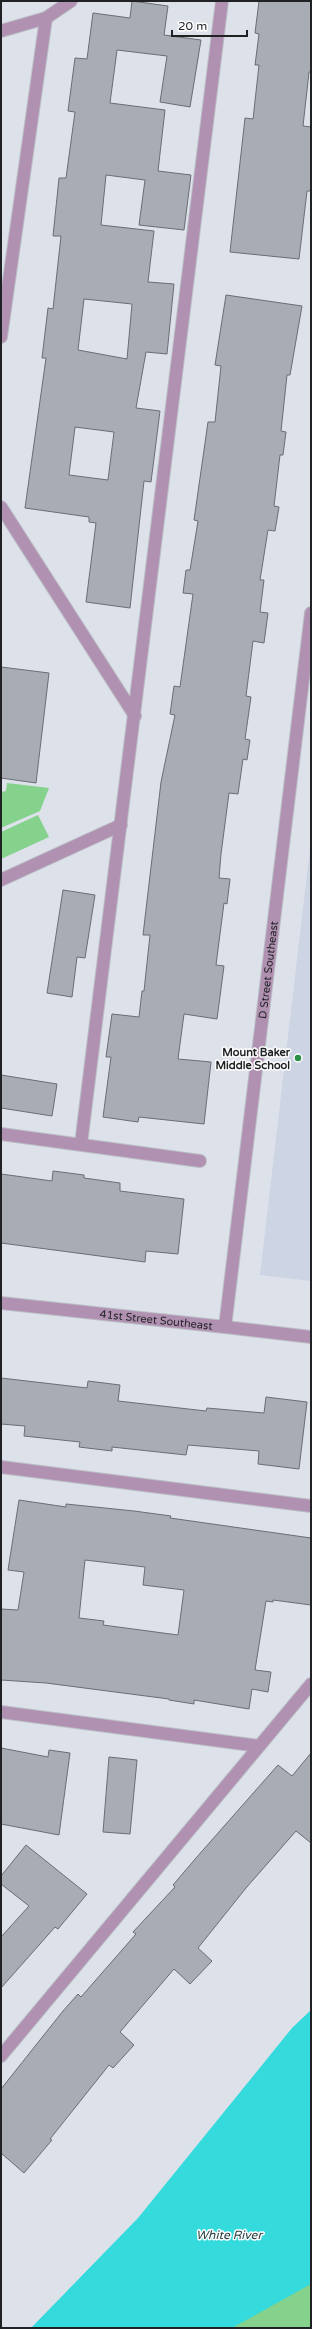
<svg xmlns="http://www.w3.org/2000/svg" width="312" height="2329" font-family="'Varela Round',sans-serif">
	<rect width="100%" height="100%" fill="#dde1ea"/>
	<path fill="#cdd4e4" d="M311,840V1281L260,1275Z"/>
	<g fill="#84d28c">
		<path d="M7,783L49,788L40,811L1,828V792L6,791Z"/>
		<path d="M38,815L49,837L1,859V832Z"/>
		<path d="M311,2265V2328H215Z"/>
	</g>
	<path fill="#34dadc" d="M311,2010V2284L232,2328H31L138,2218L292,2028Z"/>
	<g fill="#a8acb4" stroke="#6a6d75" fill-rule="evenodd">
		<path d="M132,1L168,6L164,35L201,40L190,107L160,102L167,56L117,50L110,103L165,110L158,171L191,175L184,230L139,225L145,180L106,175L101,225L154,231L148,282L174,284L167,354L146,352L136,408L160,411L151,482L144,481L130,608L86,602L96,523L89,522V517L25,508L46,358H42L48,308L53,309L61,236H53L59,178H66L75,112L68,111L75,58L87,59L93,13L130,18ZM84,299L132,304L127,359L78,350ZM75,427L114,432L108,480L69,475Z"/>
		<path d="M259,1H311V72H309L303,126L311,127V191H307L299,259L230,252L245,118L253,119L259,65H255L259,34L255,33Z"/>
		<path d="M226,295L302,306L290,375H287L281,431L286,432L283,455H280L274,506L279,507L275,531L268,530L260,580H264L260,612L268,613L264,643L253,641L246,696L251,697L245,739L250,740L247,760L243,759L238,794L229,793L221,854L219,878L230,879L227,904L224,903L216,965L224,966L217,1019L184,1014L178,1059L211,1062L204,1124L139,1117L138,1122L103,1117L111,1057H106L112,1014L139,1017L142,991H144L150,935H143L161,782L175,715L170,714L174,686L180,687L193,594L183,593L186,570H190L198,521L194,520L208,422H215L221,366L215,365Z"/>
		<path d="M1,667L49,673L36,783L1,778Z"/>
		<path d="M63,890L95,895L85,958L77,957L72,997L47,993Z"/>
		<path d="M1,1075L57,1084L52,1116L1,1108Z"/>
		<path d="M53,1171L84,1175V1178L120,1183V1191L184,1199L178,1254L146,1251L145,1262L1,1243V1174L52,1181Z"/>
		<path d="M1,1378L87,1388L88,1381L120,1385L118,1401L206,1411L207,1408L264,1413L266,1397L307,1402L299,1469L258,1464L259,1451L188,1445L186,1455L112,1447V1451L79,1447L80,1442L24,1436L25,1426L1,1424Z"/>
		<path d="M19,1500L66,1507V1504L134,1511L171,1516L170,1518L311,1538V1605L273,1600V1602L266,1601L255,1670L271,1672L268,1692L252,1689L249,1709L194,1700V1704L169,1700V1699L46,1683L1,1680V1609L18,1610L24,1572L8,1570ZM85,1560L145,1567L143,1585L184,1590L178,1635L103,1625L104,1621L79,1618Z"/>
		<path d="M1,1748L48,1757L49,1750L70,1753L59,1835L1,1824Z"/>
		<path d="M311,1753V1843L296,1831L246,1888L198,1948L212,1961L190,1984L174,1969L120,2032L134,2045L113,2068L109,2065L50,2139L52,2140L24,2173L1,2153V2089L63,2011L78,1994L81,1997L136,1934L133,1932L175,1887L173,1885L196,1858L278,1765L292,1776Z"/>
		<path d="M109,1757L137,1760L130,1834L103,1832Z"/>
		<path d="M26,1845L87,1894L58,1929L55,1927L1,1988V1937L29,1906L1,1884V1876Z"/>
	</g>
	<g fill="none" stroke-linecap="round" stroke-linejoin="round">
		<defs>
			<g id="lane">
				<path d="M225,1327L311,1337"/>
				<path d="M1,1467L311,1506"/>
				<path d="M1,1712L259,1746"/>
				<path d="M1,2056L311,1684"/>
			</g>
			<g id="street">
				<path d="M1,31L46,18L71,1"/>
				<path d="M1,337L46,18"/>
				<path d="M1,507L135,716"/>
				<path d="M1,880L121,825"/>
				<path d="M1,1134L200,1161"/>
				<path d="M81,1144L222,1"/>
				<path id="s1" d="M1,1303L225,1327L311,613"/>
			</g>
		</defs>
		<use href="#lane" stroke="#bbbec6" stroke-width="14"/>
		<use href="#street" stroke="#bbbec6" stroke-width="14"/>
		<use href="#lane" stroke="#b191b1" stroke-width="12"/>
		<use href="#street" stroke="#b191b1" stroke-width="12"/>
	</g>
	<circle fill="#2a8f44" stroke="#fff" stroke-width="1.5" cx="298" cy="1058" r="4"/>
	<g text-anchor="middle" stroke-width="3" stroke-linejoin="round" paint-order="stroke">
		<g font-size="11" fill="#1f2124" stroke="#fff">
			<text dy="4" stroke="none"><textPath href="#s1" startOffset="585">D Street Southeast</textPath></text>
			<text dy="4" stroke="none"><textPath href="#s1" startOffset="156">41st Street Southeast</textPath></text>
		</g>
		<g font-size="11" font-weight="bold" fill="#1f2124" stroke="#fff" text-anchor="end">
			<text x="290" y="1056">Mount Baker<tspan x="290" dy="13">Middle School</tspan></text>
		</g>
		<g font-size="12" font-style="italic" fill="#243d3e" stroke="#fff">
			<text x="229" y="2239">White River</text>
		</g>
	</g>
	<rect width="312" height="2329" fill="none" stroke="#1f2124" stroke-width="4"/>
	<path d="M172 30v6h75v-6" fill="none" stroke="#1f2124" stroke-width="2"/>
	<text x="178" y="30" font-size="12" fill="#1f2124" stroke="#ffffff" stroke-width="3" paint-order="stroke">20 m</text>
</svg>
